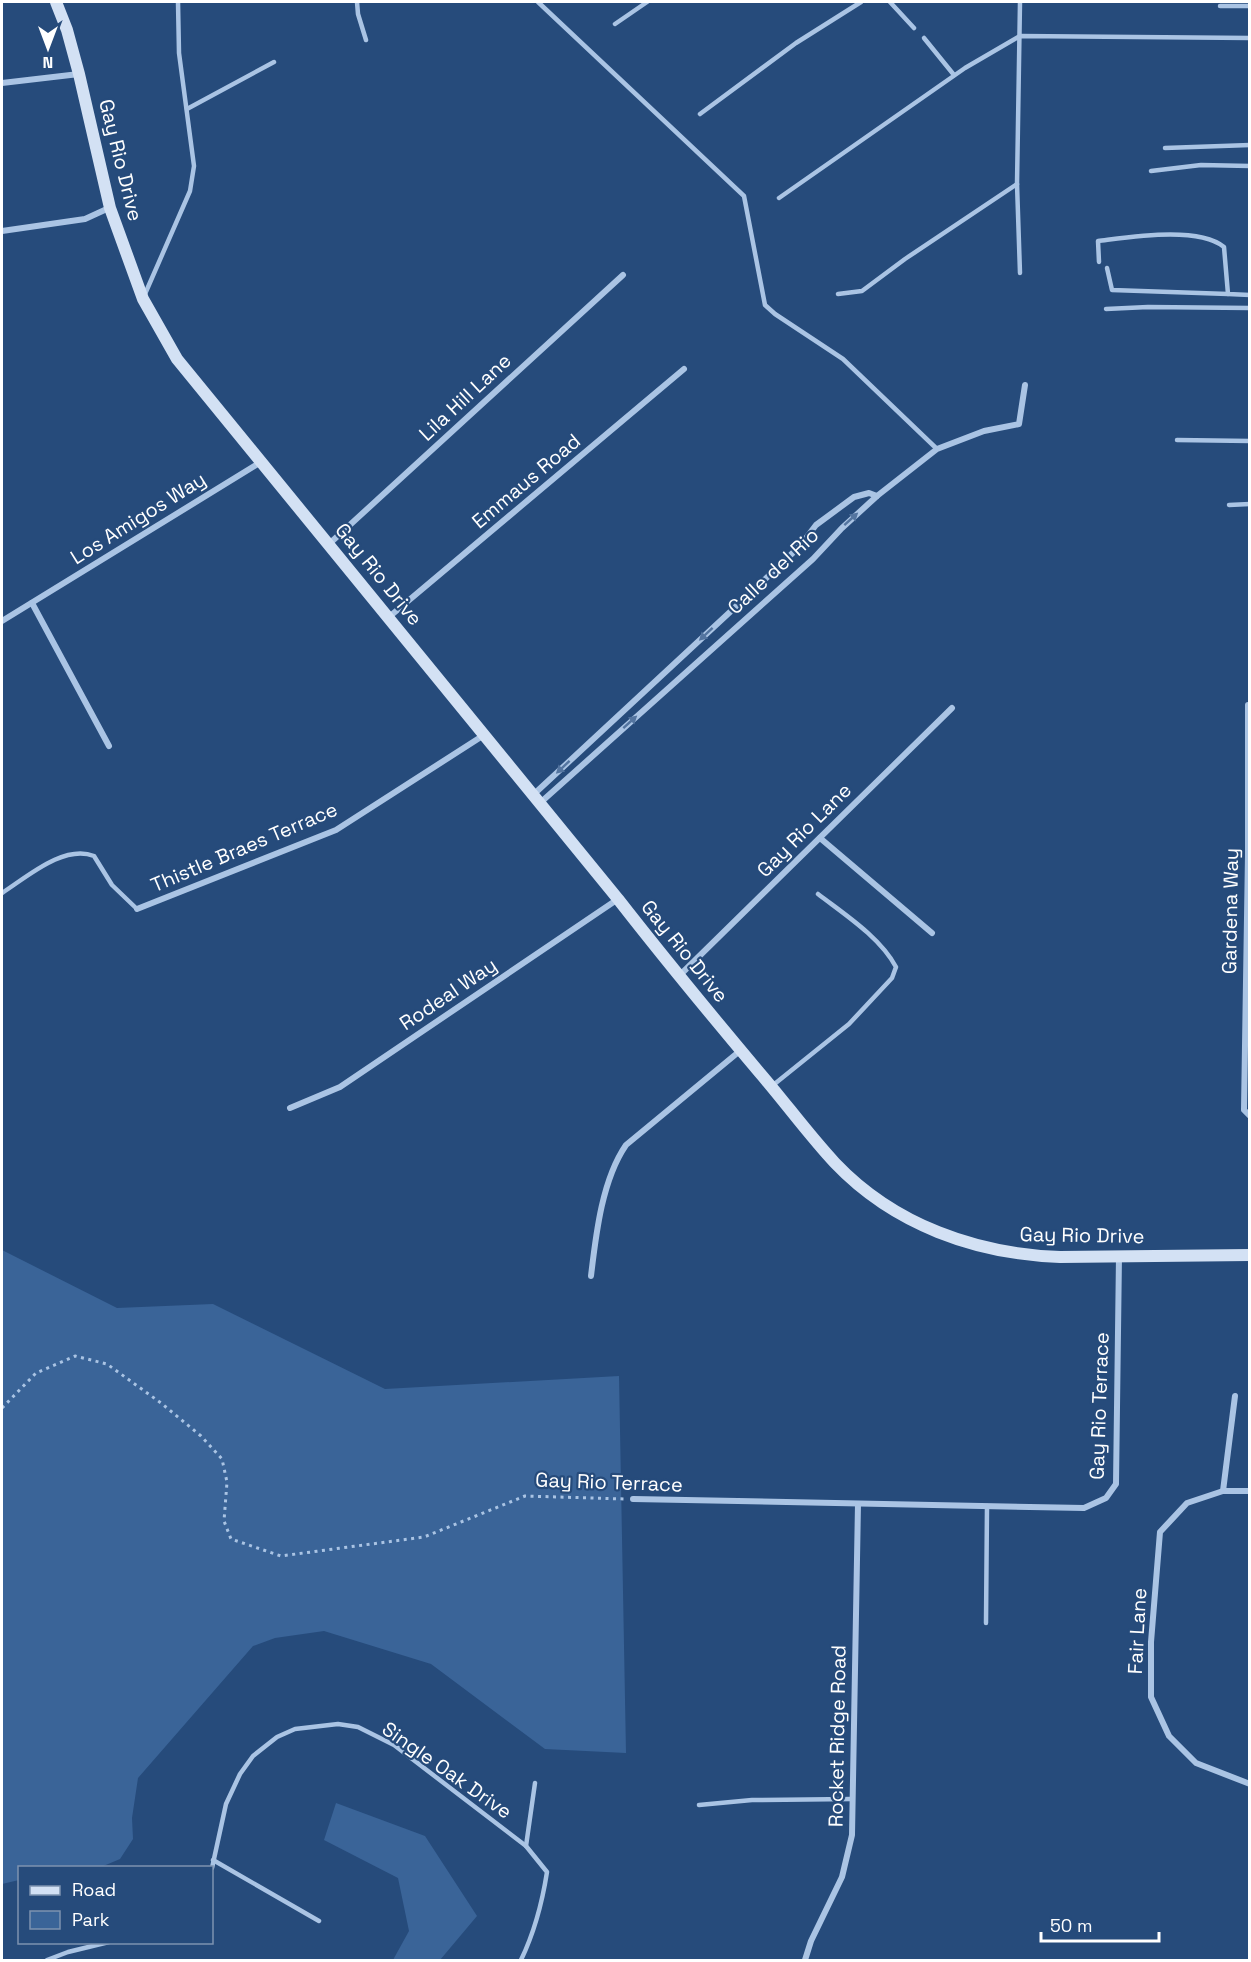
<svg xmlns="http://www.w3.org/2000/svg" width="1251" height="1962" font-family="'Space Grotesk',sans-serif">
	<rect width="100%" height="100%" fill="#264b7b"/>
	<g fill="#3a6498">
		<path d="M2,1250L117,1308L213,1304L385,1389L619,1376L626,1753L545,1749L431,1664L324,1631L275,1638L253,1646L138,1778L132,1818L133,1839L120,1859L101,1867L20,1868L19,1880L2,1884Z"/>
		<path d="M336,1803L425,1836L477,1916L440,1960H393L409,1931L398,1878L324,1840Z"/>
	</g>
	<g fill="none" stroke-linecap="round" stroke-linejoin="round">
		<path stroke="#aac4e4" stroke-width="3" stroke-dasharray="3 4.5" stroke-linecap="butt" d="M2,1408L36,1373L75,1356L107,1364L161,1403L201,1436L222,1459L227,1482L224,1521L231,1539L281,1556L424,1537L525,1496L625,1499"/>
		<g stroke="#aac4e4" stroke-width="4.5">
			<path d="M357,2L358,14L366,40"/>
			<path d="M538,2L744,196L765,305L775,314L843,359L937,449"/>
			<path d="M890,2L914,28"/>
			<path d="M1020,2L1017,184L1020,273"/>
			<path d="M1220,6H1250"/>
			<path d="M615,24L647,2"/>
			<path d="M924,38L954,75"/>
			<path d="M187,109L274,62"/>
			<path d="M700,114L796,43L861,2"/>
			<path d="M1165,148L1250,145"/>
			<path d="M1151,171L1201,165L1250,166"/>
			<path d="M779,198L965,68L1020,36L1250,38"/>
			<path d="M1099,262L1098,241C1131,237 1198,226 1224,247L1228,294L1250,295"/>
			<path d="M1107,268L1112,290L1228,294"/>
			<path d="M145,294L190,191L194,166L179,53L178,2"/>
			<path d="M838,294L862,291L905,259L1017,184"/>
			<path d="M1106,309L1148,307L1250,308"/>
			<path d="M1177,440L1250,441"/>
			<path d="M1229,505L1250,504"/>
			<path d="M2,893C27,877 64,844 94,856L112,885L137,909"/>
			<path d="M772,1086L849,1024L892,978L896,967C880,937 844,914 818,894"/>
			<path d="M986,1623L987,1506"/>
			<path d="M699,1805L752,1800L852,1799"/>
			<path d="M213,1860L319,1921"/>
			<path d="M212,1868L226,1804L240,1774L253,1756L277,1737L295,1729L338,1724L358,1727L394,1745L526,1846"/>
			<path d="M47,1960L68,1952L109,1942"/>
			<path d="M521,1960C535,1931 542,1904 547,1872L526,1846L535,1783"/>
		</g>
		<g stroke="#aac4e4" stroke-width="6">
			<path d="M2,83L79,74"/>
			<path d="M2,231L85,219L109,208"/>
			<path d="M329,544L623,275"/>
			<path d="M32,603L109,746"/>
			<path d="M389,617L684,369"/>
			<path d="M2,621L261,462"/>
			<path d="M1248,705V854L1244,1110L1250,1116"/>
			<path d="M533,795L758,586L800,546L816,525L854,497L869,493L877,496"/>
			<path d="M540,803L813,559L842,528L877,496L937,449L984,431L1019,424L1025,385"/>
			<path d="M820,838L932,933"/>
			<path d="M137,909L336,830L484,735"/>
			<path d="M679,976L952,708"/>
			<path d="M290,1108L340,1087L618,899"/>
			<path d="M591,1276C596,1234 602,1180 626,1145L741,1050"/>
			<path d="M1223,1491L1235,1396"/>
			<path d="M1250,1491H1223L1187,1503L1160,1532L1151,1642V1697L1169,1736L1196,1763L1250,1784"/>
			<path d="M633,1499L1084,1508L1106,1498L1116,1484L1119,1256"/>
			<path d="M805,1960L811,1941L842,1877L852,1835L858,1504"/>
		</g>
		<path stroke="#d3e1f4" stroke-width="12" d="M56,2L67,30L79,74L110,208L143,299L177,359L618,899C664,958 711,1015 759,1072C785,1102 808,1134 835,1163C894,1225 976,1254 1060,1257L1250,1255"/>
	</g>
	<defs><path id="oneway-solid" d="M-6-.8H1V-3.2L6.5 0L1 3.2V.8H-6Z" transform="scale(1.5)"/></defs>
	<g fill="#5475a0">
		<use href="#oneway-solid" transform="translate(851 519) rotate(-42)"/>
		<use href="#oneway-solid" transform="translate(706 634) rotate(137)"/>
		<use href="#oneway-solid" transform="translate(630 722) rotate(-42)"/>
		<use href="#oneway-solid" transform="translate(563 767) rotate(137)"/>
	</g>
	<g text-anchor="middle" stroke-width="4.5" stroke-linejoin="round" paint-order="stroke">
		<g font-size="20" fill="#fff" stroke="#264b7b">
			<text transform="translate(121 160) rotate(76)" y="7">Gay Rio Drive</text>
			<text transform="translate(465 397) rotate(-43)" y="7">Lila Hill Lane</text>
			<text transform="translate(526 481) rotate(-40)" y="7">Emmaus Road</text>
			<text transform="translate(138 518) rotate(-32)" y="7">Los Amigos Way</text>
			<text transform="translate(773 571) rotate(-43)" y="7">Calle del Rio</text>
			<text transform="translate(379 574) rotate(51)" y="7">Gay Rio Drive</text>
			<text transform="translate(804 830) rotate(-45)" y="7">Gay Rio Lane</text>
			<text transform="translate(244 847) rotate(-23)" y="7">Thistle Braes Terrace</text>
			<text transform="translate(1230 911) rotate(-89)" y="7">Gardena Way</text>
			<text transform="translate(685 951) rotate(51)" y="7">Gay Rio Drive</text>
			<text transform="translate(448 994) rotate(-34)" y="7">Rodeal Way</text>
			<text transform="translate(1082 1235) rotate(1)" y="7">Gay Rio Drive</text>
			<text transform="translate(1099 1406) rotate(-88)" y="7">Gay Rio Terrace</text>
			<text transform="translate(609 1482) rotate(2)" y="7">Gay Rio Terrace</text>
			<text transform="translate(1137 1631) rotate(-87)" y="7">Fair Lane</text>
			<text transform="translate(837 1736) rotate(-89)" y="7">Rocket Ridge Road</text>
			<text transform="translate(447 1770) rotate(35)" y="7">Single Oak Drive</text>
		</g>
	</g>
	<rect width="1251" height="1962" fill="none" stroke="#ffffff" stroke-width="6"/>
	<rect x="18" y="1866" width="195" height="78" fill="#264b7b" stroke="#7d93b0" stroke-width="1.5"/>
	<rect x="30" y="1886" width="30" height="9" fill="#d3e1f4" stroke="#7d93b0" stroke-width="1.5"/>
	<text x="72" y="1896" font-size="18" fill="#ffffff">Road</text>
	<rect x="30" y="1911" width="30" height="18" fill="#3a6498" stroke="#7d93b0" stroke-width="1.5"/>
	<text x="72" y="1926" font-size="18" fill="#ffffff">Park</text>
	<g transform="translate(48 48) rotate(180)" stroke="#264b7b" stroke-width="4.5" paint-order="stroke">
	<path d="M0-4.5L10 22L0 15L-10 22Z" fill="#ffffff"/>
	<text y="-9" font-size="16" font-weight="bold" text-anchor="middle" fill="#ffffff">N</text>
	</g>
	<path d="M1041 1932v9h118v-9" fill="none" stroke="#ffffff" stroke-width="3"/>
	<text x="1050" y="1932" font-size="18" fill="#ffffff" stroke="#264b7b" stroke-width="4.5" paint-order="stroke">50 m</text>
</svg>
